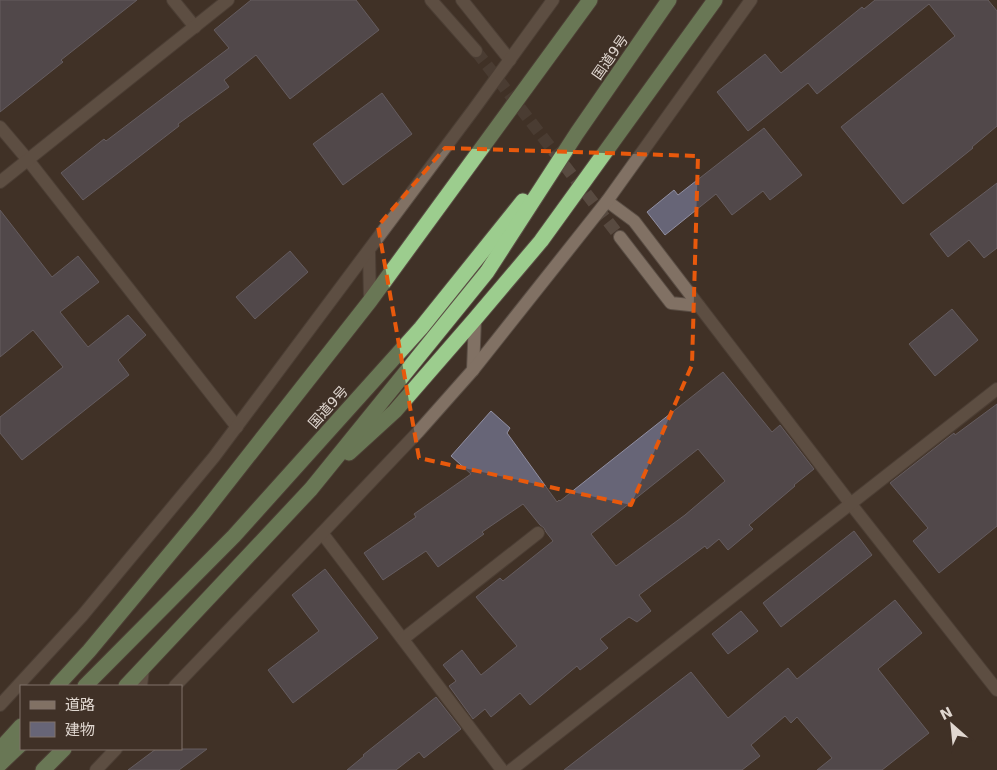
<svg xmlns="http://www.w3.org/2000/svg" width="997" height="770" font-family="'DejaVu Sans','Noto Sans JP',sans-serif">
	<rect width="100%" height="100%" fill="#403127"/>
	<g fill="#676577" stroke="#9290a3" fill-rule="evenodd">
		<path d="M0,0H137L61,60L63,62L0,112Z"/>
		<path d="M251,0H356L379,30L290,99L256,55L224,80L229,87L178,124L179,126L83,200L61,173L104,139L106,141L229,48L214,30Z"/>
		<path d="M875,0H988L997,11V126L972,147L973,148L903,204L841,127L955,36L929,4L817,94L808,83L748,131L717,92L765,54L781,73L862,7L864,9Z"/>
		<path d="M382,93L412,134L343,185L313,144Z"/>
		<path d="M764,128L802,175L770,200L763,191L732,215L716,194L665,235L647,212L674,190L678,195Z"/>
		<path d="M997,183V248L984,258L969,240L948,257L930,234Z"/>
		<path d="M0,210L52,277L78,256L99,282L60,312L88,347L128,315L146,335L118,360L129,375L22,460L0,433V417L63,367L33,330L0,357Z"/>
		<path d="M290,251L308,272L255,319L236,297Z"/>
		<path d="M952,309L978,340L935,376L909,344Z"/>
		<path d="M723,372L772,432L780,425L814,469L794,485L795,486L749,525L753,529L728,550L719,539L707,549L705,546L639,595L651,611L637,622L629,617L600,639L608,648L580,670L577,666L530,705L520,693L491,717L485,709L473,719L449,686L456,681L443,665L462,650L481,675L517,646L476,597L500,578L503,581L553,541L546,532L544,528L540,525L523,504L482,532L484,534L438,567L426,551L383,580L364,553L416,517L414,514L471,474L451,456L491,411L510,428L507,433L557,502L559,500L560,501ZM698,449L725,481L685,515L616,566L591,534Z"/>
		<path d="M997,404V526L939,573L913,541L928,528L890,483L954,433L955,435Z"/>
		<path d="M854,531L872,555L781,627L763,603Z"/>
		<path d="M325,569L378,638L293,703L268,670L319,631L292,595Z"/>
		<path d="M895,600L922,633L878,669L929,733L882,770H817L832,758L797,717L791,723L785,716L751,745L760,756L742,770H564L691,672L728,718L788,668L797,679Z"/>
		<path d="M741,611L758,631L728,654L712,634Z"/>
		<path d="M436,697L461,729L424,758L419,752L396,770H347L364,756L363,755Z"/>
		<path d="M156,749H207L179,770H128Z"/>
	</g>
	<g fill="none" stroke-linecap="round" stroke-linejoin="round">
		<path stroke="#584a40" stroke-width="12" stroke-dasharray="12 6" stroke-linecap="butt" d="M476,51L620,237"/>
		<defs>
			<g id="street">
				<path d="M173,0L195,27"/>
				<path d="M431,0L476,51"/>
				<path d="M462,0L510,60"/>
				<path d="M0,127L28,160L237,427"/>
				<path d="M0,182L228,0"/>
				<path d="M607,201L634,221L850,503L997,690"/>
				<path d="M620,237L671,303L699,306"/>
				<path d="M369,251L370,301"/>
				<path d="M473,370L475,319"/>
				<path d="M322,533L502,770"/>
				<path d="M403,639L538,533"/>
				<path d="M141,686L143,669"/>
				<path d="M175,686L322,533L418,432L473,370L607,201L751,0"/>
				<path d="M0,705L82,616L214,457L474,109L553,0"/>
				<path d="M96,770L116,749"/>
				<path d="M511,770L997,389"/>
			</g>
			<g id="highway">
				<path d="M349,453L395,411L475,319L541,241L715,0"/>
				<path d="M57,686L89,651L202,515L370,301L590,0"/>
				<path d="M85,686L234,536L421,328L523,201"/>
				<path d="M126,686L311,489L487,272L577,133L669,0"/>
				<path d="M0,749L21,726"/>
				<path d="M0,764L21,744"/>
				<path d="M43,770L64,749"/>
			</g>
		</defs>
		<use href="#street" stroke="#5a4e45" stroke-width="14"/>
		<use href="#highway" stroke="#5a4e45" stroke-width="17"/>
		<use href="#street" stroke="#817164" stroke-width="12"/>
		<use href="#highway" stroke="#9ccd8e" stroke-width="15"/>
	</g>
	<path d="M0 0H997V770H0ZM445,148L698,156L692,365L631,505L419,458L378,226Z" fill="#403127" fill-opacity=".55" fill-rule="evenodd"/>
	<path fill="none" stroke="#e8590c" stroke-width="4" stroke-dasharray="10 6" stroke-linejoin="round" d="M445,148L698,156L692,365L631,505L419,458L378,226Z"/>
	<g text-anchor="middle" stroke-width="4" stroke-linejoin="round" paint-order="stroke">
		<g font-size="14" fill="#e0d7d0" stroke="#403127">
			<text transform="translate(610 57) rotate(-55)" y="5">国道9号</text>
			<text transform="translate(328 407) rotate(-48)" y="5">国道9号</text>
		</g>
	</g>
	<rect x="20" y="685" width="162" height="65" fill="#403127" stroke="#80736b"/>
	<rect x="30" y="701" width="25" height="8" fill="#817164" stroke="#80736b"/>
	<text x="65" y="710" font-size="15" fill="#e0d7d0">道路</text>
	<rect x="30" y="722" width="25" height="15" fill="#676577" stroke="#80736b"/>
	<text x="65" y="735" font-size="15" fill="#e0d7d0">建物</text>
	<g transform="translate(952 725) rotate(333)" stroke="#403127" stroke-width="4" paint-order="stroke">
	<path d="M0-4L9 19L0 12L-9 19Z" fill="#e0d7d0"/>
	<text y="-8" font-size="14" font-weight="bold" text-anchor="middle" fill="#e0d7d0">N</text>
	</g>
</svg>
